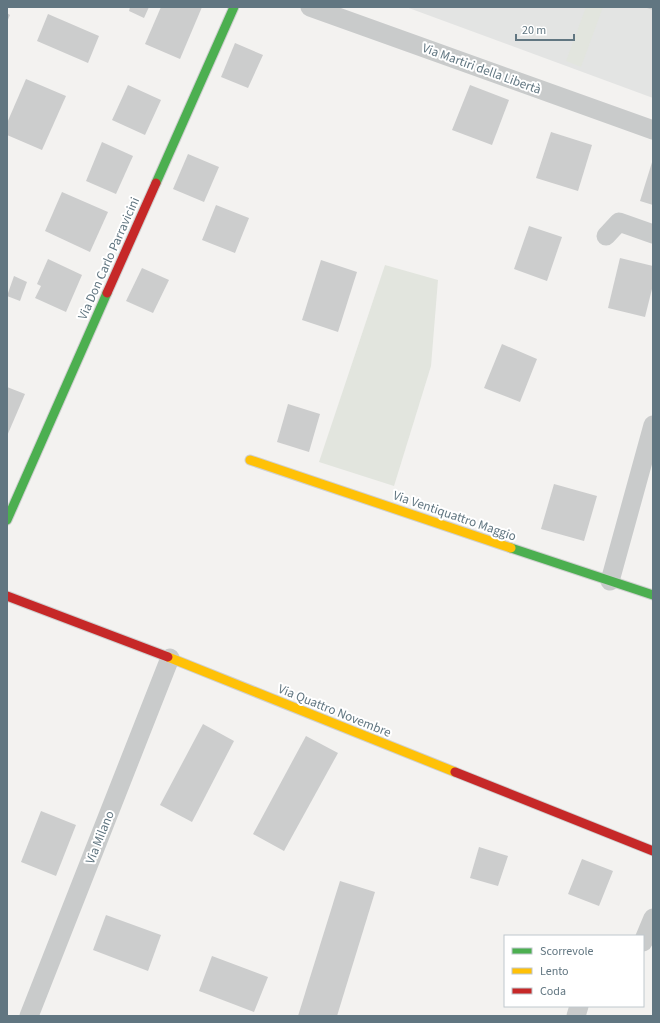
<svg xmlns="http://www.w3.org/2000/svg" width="660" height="1023" font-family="'Source Sans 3',sans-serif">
	<rect width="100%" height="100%" fill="#f3f2f0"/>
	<path fill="#e3e4e3" d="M406,7H653V98Z"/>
	<g fill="#e2e5de">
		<path d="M586,7H603L581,67L566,61Z"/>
		<path d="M385,265L438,280L431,366L394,486L319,462Z"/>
	</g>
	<g fill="#cccdcd">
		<path d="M130,7H149L144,18L129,11Z"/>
		<path d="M161,7H202L180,59L145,44Z"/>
		<path d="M644,7H653V10Z"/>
		<path d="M7,13L10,15L7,22Z"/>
		<path d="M48,14L99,36L88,63L37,41Z"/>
		<path d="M235,43L263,55L248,88L221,77Z"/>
		<path d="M26,79L66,96L42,150L7,135V123Z"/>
		<path d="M128,85L161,100L145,135L112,120Z"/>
		<path d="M470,85L509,100L492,145L452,130Z"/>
		<path d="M551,132L592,145L578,191L536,178Z"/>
		<path d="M102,142L133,156L116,194L86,181Z"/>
		<path d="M188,154L219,167L204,202L173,189Z"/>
		<path d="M653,159V205L640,201Z"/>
		<path d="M62,192L108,212L90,252L45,231Z"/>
		<path d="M216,205L249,218L235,253L202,240Z"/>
		<path d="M529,226L562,237L547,281L514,269Z"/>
		<path d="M620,258L653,266V285L645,317L608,308Z"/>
		<path d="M48,259L82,275L66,312L35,298L41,286L37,284Z"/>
		<path d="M321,260L357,272L338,332L302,320Z"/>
		<path d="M142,268L169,280L153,313L126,301Z"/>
		<path d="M14,276L27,282L20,301L7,296Z"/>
		<path d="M502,344L537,359L520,402L484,388Z"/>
		<path d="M7,387L25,394L7,436Z"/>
		<path d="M288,404L320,414L309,452L277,442Z"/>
		<path d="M554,484L597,496L584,541L541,529Z"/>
		<path d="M203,724L234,741L192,822L160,805Z"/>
		<path d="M306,736L338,753L284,851L253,834Z"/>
		<path d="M41,811L76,825L56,876L21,862Z"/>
		<path d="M479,847L508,856L498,886L470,878Z"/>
		<path d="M582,859L613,871L599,906L568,894Z"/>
		<path d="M340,881L375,892L337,1016H298Z"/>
		<path d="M106,915L161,935L148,971L93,950Z"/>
		<path d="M212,956L268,977L254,1012L199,991Z"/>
	</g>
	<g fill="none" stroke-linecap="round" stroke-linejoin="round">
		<defs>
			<g id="fast">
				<path d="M156,183L234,7"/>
				<path d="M7,520L107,293"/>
				<path d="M511,548L653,595"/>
			</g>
			<g id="slow">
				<path d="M250,460L511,548"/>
				<path d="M168,657L455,772"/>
			</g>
			<g id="jam">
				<path d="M107,293L156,183"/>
				<path d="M7,596L168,657"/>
				<path d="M455,772L653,851"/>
			</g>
		</defs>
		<use href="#fast" stroke="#cfd0d0" stroke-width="11"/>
		<use href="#slow" stroke="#cfd0d0" stroke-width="11"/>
		<use href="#jam" stroke="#cfd0d0" stroke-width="11"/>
		<g stroke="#c9cbcb" stroke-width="19">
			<path d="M310,7L653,130"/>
			<path d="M606,236L619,222L653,234"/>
			<path d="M610,581L653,425"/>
			<path d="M643,942L653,918"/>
			<path d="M29,1016L170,658"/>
			<path d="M576,1016L579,1006"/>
		</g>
		<use href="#fast" stroke="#4caf50" stroke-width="9"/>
		<use href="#slow" stroke="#ffc107" stroke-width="9"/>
		<use href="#jam" stroke="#c62828" stroke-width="9"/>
	</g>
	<g text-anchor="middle" stroke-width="4" stroke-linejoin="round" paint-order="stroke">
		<g font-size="13" fill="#617681" stroke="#fff">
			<text transform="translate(482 68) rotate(20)" y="5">Via Martiri della Libertà</text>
			<text transform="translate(108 258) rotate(-66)" y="5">Via Don Carlo Parravicini</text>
			<text transform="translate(455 515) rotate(19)" y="5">Via Ventiquattro Maggio</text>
			<text transform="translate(335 710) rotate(22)" y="5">Via Quattro Novembre</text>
			<text transform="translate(99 837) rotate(-68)" y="5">Via Milano</text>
		</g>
	</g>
	<rect width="660" height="1023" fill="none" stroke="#617681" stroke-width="16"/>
	<rect x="504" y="935" width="140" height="72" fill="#ffffff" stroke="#c0c8cd"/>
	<rect x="512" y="948" width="20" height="6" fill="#4caf50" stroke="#c0c8cd"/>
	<text x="540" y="955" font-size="12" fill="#617681">Scorrevole</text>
	<rect x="512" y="968" width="20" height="6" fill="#ffc107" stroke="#c0c8cd"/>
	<text x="540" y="975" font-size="12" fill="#617681">Lento</text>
	<rect x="512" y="988" width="20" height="6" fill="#c62828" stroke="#c0c8cd"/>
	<text x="540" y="995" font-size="12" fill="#617681">Coda</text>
	<path d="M516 34v6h58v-6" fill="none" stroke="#617681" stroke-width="2"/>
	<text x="522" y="34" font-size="12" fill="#617681" stroke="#ffffff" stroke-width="3" paint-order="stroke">20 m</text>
</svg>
